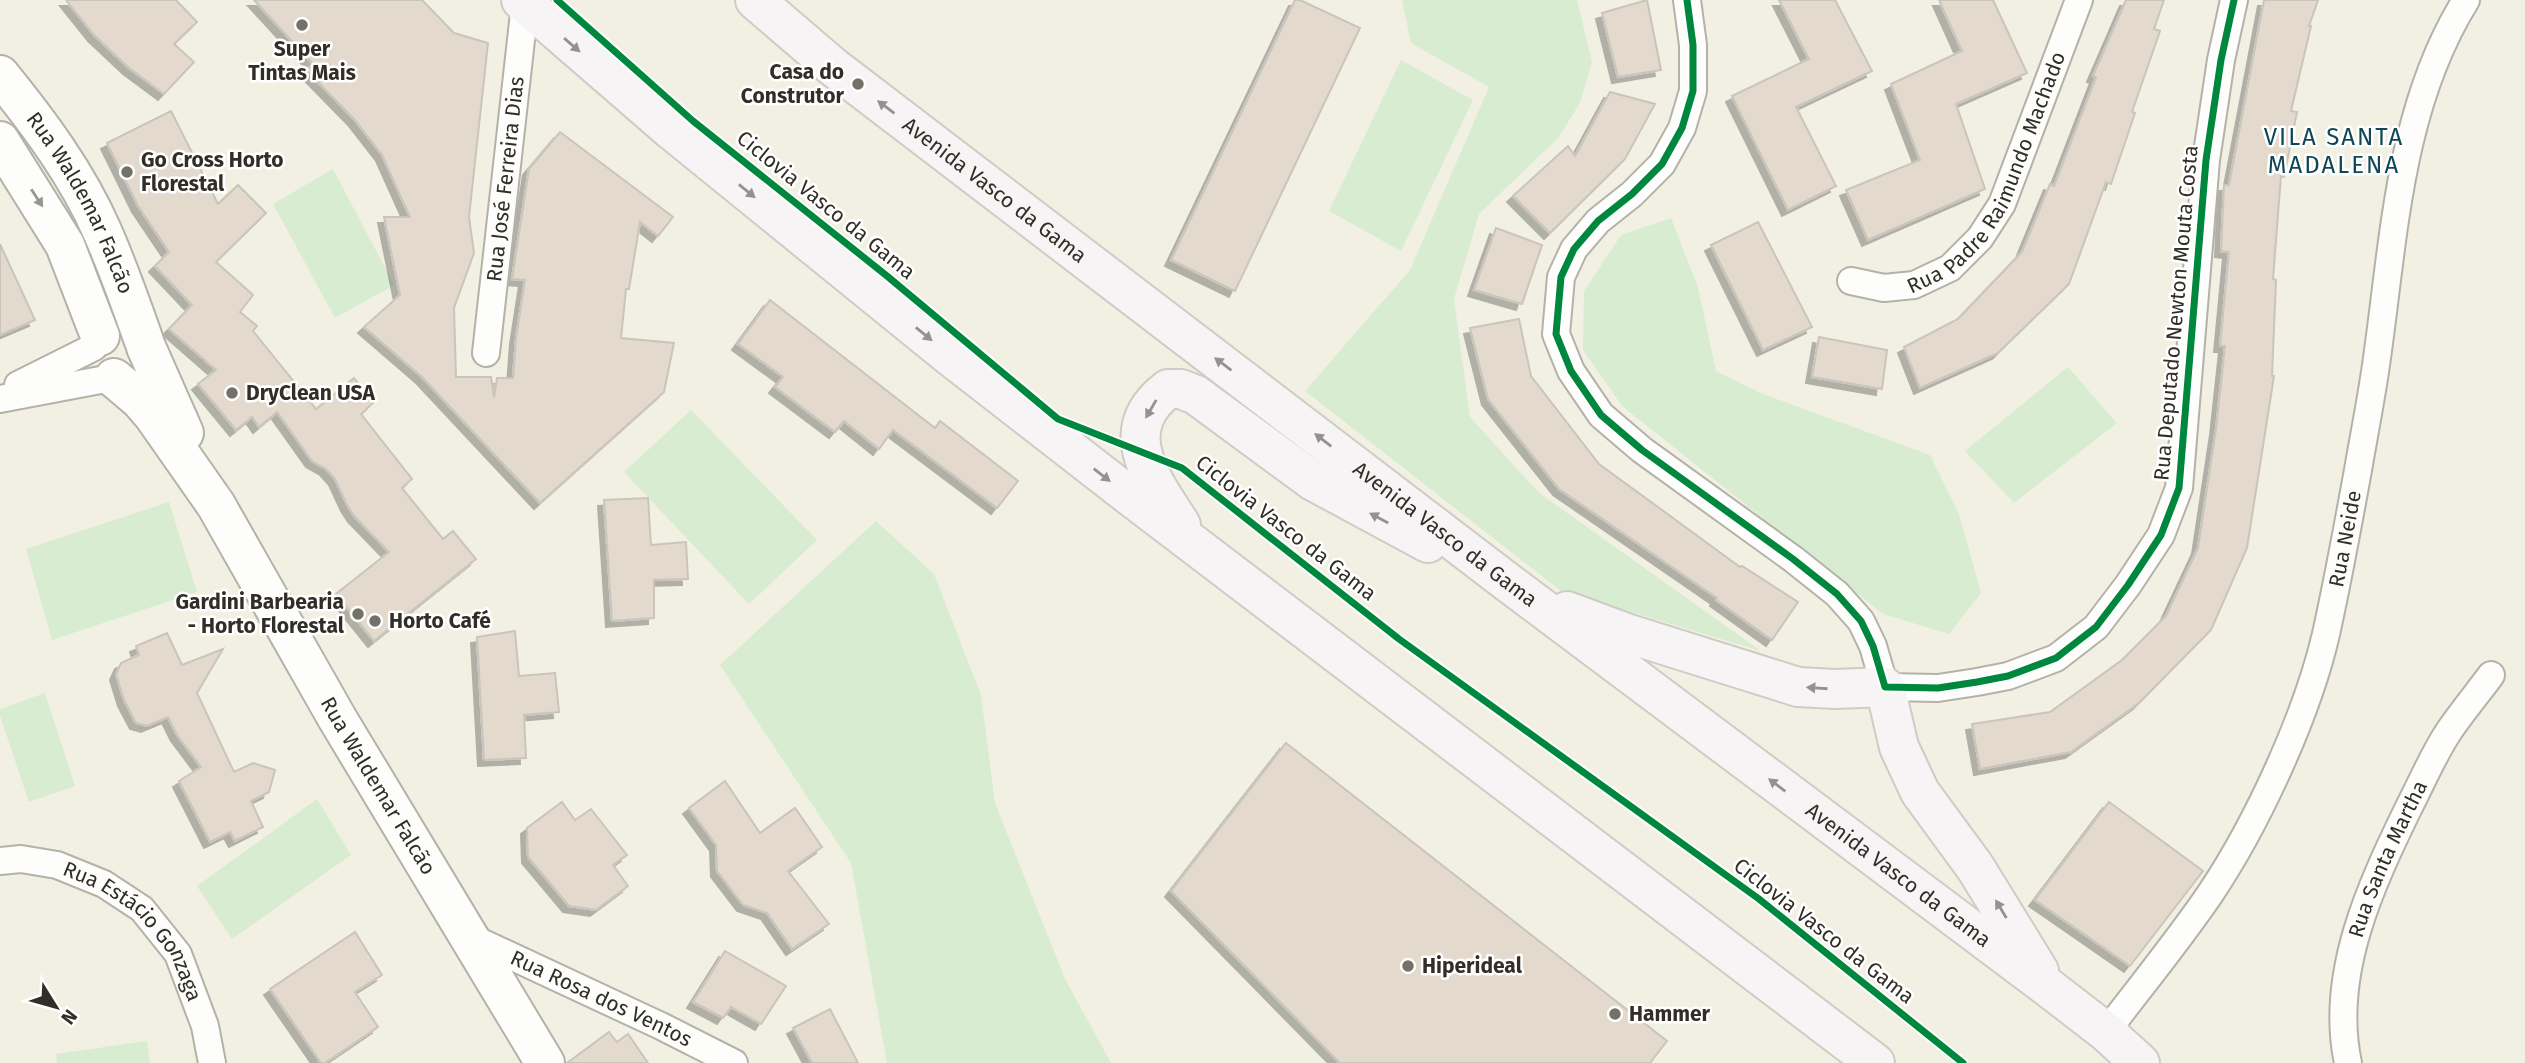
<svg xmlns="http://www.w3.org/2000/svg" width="2525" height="1063" font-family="'Fira Sans',sans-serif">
	<defs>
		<filter id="shadow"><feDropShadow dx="-6" dy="6" stdDeviation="0" flood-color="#0004"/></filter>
	</defs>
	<rect width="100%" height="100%" fill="#f2f0e2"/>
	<g fill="#d8ecd2">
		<path d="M1402,0H1577L1592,62L1580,103L1558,138L1479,214L1454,299L1470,417L1539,493L1761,651L1561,591L1305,391L1410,270L1489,87L1411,43Z"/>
		<path d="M1401,60L1473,100L1401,251L1329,211Z"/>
		<path d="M333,169L394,285L335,318L273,204Z"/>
		<path d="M1671,218L1698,287L1716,371L1763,394L1930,455L1959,514L1981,593L1949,634L1883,614L1622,406L1583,350L1584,291L1621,235Z"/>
		<path d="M2068,367L2117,423L2014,503L1965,451Z"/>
		<path d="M691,410L817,540L749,604L624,472Z"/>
		<path d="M169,502L197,592L52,640L26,549Z"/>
		<path d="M876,521L934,574L981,695L995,803L1065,979L1111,1063H887L851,863L720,665Z"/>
		<path d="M45,693L75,786L29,802L0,716V709Z"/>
		<path d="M317,799L351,855L232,939L197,886Z"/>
		<path d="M147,1041L150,1063H57L56,1054Z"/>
	</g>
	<g fill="#e3d9cd" stroke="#cac5bc" stroke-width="2" filter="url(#shadow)">
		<path d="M66,0H176L197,22L174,44L194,62L164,94L129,68L94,35Z"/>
		<path d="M254,0H422L454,33L488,43L469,217L474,253L454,308L456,377H491L494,397L497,378H513L516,338L525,280L512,279L529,169L560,132L673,217L658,236L640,222L629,289H626L621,338L674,343L664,392L540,503L422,377L364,327L400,295L384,217H410L382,155L354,119L306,70L313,64Z"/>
		<path d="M1295,0H1300L1360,28L1235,291L1171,260Z"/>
		<path d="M1647,0L1661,70L1618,77L1602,13Z"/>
		<path d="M1779,0H1835L1872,71L1796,107L1836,186L1788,210L1732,96L1809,59Z"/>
		<path d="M1939,0H1993L2027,73L1956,104L1985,189L1868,240L1846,190L1920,160L1891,84L1962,51Z"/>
		<path d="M2126,0H2164L2154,29L2160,31L2132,112L2135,113L2111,184L2106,182L2069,284L1998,353L1920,388L1904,347L1958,319L2022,252L2050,184L2054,186L2096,77L2093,76Z"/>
		<path d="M2264,0H2318L2309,26H2311L2291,111L2297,112L2284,177L2281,176L2273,279L2276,280L2272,376H2274L2247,548L2211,630L2139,703L2071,752L1980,769L1972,724L2050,712L2122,660L2166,616L2198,548L2216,429L2225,346H2220L2229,252L2221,251L2224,185H2229Z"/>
		<path d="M1610,92L1655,104L1625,159L1550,233L1513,196L1568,146L1575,156Z"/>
		<path d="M171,111L218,204L238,185L266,213L216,262L253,295L240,312L257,326L253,331L316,409L354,378L373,403L361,414L412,479L402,488L443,539L453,531L476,559L374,641L336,594L389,552L354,516L347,505L335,479L326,469L312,461L277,412L259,427L252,417L236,430L198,384L216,370L169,329L192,305L155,266L169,252L138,206L107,143Z"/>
		<path d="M1758,222L1812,327L1763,350L1711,245Z"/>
		<path d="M1496,228L1542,245L1522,304L1474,290Z"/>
		<path d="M0,244L35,320L0,335Z"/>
		<path d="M770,300L935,428L940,421L1018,481L997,508L893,430L879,449L844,421L835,432L775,387L783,377L738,344Z"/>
		<path d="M1519,319L1531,376L1599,464L1740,567L1742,566L1798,602L1772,640L1716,600L1717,598L1559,489L1488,399L1470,328Z"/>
		<path d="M1819,337L1887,350L1882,389L1812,377Z"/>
		<path d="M648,498L651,545L686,542L688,579L654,580V618L612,621L604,500Z"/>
		<path d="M515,631L519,676L555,673L559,712L524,715L526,758L484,760L477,637Z"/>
		<path d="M167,633L182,665L223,649L197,693L234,772L253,763L275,770L269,792L251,801L263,827L235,841L230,832L210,842L179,781L201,767L177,735L168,717L147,726L136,723L124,700L116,674L121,663L139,655L136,646Z"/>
		<path d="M1286,743L1667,1041L1650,1063H1340L1171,891Z"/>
		<path d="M725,781L760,833L795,808L822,847L788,871L829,924L792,949L767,913L743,905L717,871L716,845L689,808Z"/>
		<path d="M562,802L575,820L591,809L627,855L613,865L628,886L596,910L569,906L528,857L527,828Z"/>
		<path d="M2109,802L2203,871L2130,966L2035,900Z"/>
		<path d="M355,932L382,975L355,992L378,1027L325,1063H321L270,989Z"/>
		<path d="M725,951L786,986L761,1024L731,1007L723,1018L693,1002Z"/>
		<path d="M830,1009L858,1063H812L793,1028Z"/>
		<path d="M609,1032L617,1042L628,1034L648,1063H567Z"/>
	</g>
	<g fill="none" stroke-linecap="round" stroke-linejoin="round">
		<defs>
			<g id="street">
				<path d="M1687,0L1693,45V91L1682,128L1662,164L1632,194L1598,221L1574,249L1561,277L1556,334L1571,371L1601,415L1642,450L1793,559L1837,594L1861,621L1873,646L1885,687L1938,688L1977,682L2008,676L2056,658L2096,627L2128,585L2161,535L2179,488L2206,160L2221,60L2234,0"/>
				<path id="s1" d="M1851,281L1884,288L1914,285L1950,268L1980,238L2002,204L2079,0"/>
				<path id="s2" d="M486,353L525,4"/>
				<path d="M18,385L94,347"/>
				<path d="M0,399L111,378"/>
				<path id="s3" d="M0,861L21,859L57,865L104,884L142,909L178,954L205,1026L212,1063"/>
				<path id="s4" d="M468,936L661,1026L734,1063"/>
				<path id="s5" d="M2106,1032C2141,986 2178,941 2210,894C2257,824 2307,716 2326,634C2338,580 2348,525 2358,470C2364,435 2371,400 2376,365C2394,241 2398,109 2466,0"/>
				<path id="s6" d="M2348,1063C2329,974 2371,885 2409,807C2422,782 2433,755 2449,731C2462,712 2477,694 2491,675"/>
			</g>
			<g id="secondary">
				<path id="s7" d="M0,75C39,123 77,174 102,231C118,267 131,304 144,341"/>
				<path d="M0,141L65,245L100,336"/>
				<path d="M146,347L184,433"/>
				<path id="s8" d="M114,378L140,400L153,415L216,505L337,718L545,1063"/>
			</g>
			<g id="primary">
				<path d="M521,0L670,129L951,357L1130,496L1875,1063"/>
				<path id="s9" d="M755,0L832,66L1506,581L2049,988L2106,1032L2140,1063"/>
				<path d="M1181,525C1153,481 1113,431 1168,389H1181L1196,395L1313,481L1428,543"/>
				<path d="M1567,611L1629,634L1798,687L1835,689L1885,687L1899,747L1920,792L1975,867L2039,971"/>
			</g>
		</defs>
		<use href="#street" stroke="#b4b2a8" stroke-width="30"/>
		<use href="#secondary" stroke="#b4b2a8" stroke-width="42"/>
		<use href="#primary" stroke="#cdccc5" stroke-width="42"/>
		<use href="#street" stroke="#fdfdfb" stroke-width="26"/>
		<use href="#secondary" stroke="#fdfdfb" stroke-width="38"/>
		<use href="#primary" stroke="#f7f4f6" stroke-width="38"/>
		<defs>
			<g id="cycleway">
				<path d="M557,0L693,121L887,276L1058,419L1182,468L1399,639L1759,899L1963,1063"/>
				<path d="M1687,0L1693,45V91L1682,128L1662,164L1632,194L1598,221L1574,249L1561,277L1556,334L1571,371L1601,415L1642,450L1793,559L1837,594L1861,621L1873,646L1885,687L1938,688L1977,682L2008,676L2056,658L2096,627L2128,585L2161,535L2179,488L2206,160L2221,60L2234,0"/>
			</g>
		</defs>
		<use href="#cycleway" stroke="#fff" stroke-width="11"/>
		<use href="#cycleway" stroke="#00873e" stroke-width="7"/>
	</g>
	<defs><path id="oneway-solid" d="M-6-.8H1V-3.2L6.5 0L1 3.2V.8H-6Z" transform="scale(1.75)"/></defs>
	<g fill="#94918e">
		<use href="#oneway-solid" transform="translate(572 45) rotate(41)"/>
		<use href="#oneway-solid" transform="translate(886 107) rotate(-143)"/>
		<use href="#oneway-solid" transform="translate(747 191) rotate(39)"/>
		<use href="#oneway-solid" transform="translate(924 334) rotate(39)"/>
		<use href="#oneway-solid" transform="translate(1223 364) rotate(-143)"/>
		<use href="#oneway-solid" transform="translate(1151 409) rotate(120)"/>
		<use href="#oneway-solid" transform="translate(1323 440) rotate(-142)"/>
		<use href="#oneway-solid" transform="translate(1102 475) rotate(38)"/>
		<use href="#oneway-solid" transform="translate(1379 518) rotate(-152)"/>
		<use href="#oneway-solid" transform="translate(1817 688) rotate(-176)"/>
		<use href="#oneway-solid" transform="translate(1777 785) rotate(-143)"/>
		<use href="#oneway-solid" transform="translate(2001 909) rotate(-121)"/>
	</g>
	<use fill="#969690" href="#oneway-solid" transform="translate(37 198) rotate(57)"/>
	<g fill="#747268" stroke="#fff" stroke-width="2.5">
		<circle cx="302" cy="25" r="7"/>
		<circle cx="858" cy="84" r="7"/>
		<circle cx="127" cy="172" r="7"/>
		<circle cx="232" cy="393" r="7"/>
		<circle cx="358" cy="614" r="7"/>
		<circle cx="375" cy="621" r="7"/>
		<circle cx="1408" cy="966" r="7"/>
		<circle cx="1615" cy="1014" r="7"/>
	</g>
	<g text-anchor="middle" stroke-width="5" stroke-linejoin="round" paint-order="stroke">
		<g font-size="21" font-weight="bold" fill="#302e26" stroke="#fff" text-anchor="start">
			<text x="302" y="56" text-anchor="middle">Super<tspan x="302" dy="24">Tintas Mais</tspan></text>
			<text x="844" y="79" text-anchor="end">Casa do<tspan x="844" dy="24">Construtor</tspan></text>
			<text x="141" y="167">Go Cross Horto<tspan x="141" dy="24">Florestal</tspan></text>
			<text x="246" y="400">DryClean USA</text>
			<text x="344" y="609" text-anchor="end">Gardini Barbearia<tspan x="344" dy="24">- Horto Florestal</tspan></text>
			<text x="389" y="628">Horto Café</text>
			<text x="1422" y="973">Hiperideal</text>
			<text x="1629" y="1021">Hammer</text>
		</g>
		<g font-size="21" fill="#302e26" stroke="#fff">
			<text dy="7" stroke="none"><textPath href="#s1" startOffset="203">Rua Padre Raimundo Machado</textPath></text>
			<text dy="7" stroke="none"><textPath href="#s2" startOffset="175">Rua José Ferreira Dias</textPath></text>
			<text dy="7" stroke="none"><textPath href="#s9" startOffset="306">Avenida Vasco da Gama</textPath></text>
			<text dy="7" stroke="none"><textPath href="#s7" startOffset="152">Rua Waldemar Falcão</textPath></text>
			<text transform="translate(826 205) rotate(39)" y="7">Ciclovia Vasco da Gama</text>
			<text transform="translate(2176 313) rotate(-85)" y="7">Rua Deputado Newton Mouta Costa</text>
			<text transform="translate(1286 528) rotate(38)" y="7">Ciclovia Vasco da Gama</text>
			<text dy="7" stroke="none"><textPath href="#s9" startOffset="873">Avenida Vasco da Gama</textPath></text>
			<text dy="7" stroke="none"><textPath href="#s5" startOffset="556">Rua Neide</textPath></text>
			<text dy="7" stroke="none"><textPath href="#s8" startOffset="488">Rua Waldemar Falcão</textPath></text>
			<text dy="7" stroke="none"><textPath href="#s6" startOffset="212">Rua Santa Martha</textPath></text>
			<text dy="7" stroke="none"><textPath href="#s9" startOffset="1440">Avenida Vasco da Gama</textPath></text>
			<text transform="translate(1824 931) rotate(38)" y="7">Ciclovia Vasco da Gama</text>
			<text dy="7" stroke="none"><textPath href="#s3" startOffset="163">Rua Estácio Gonzaga</textPath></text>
			<text dy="7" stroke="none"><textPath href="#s4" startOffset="147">Rua Rosa dos Ventos</textPath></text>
		</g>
		<g font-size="24" letter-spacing="2" fill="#104756" stroke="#fff">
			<text x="2334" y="145">VILA SANTA<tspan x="2334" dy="28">MADALENA</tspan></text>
		</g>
	</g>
	<g transform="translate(56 1007) rotate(127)" stroke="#ffffff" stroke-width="5" paint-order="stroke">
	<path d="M0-5L12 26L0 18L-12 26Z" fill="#302e26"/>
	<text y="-10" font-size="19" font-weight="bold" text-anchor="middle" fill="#302e26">N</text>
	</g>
</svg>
